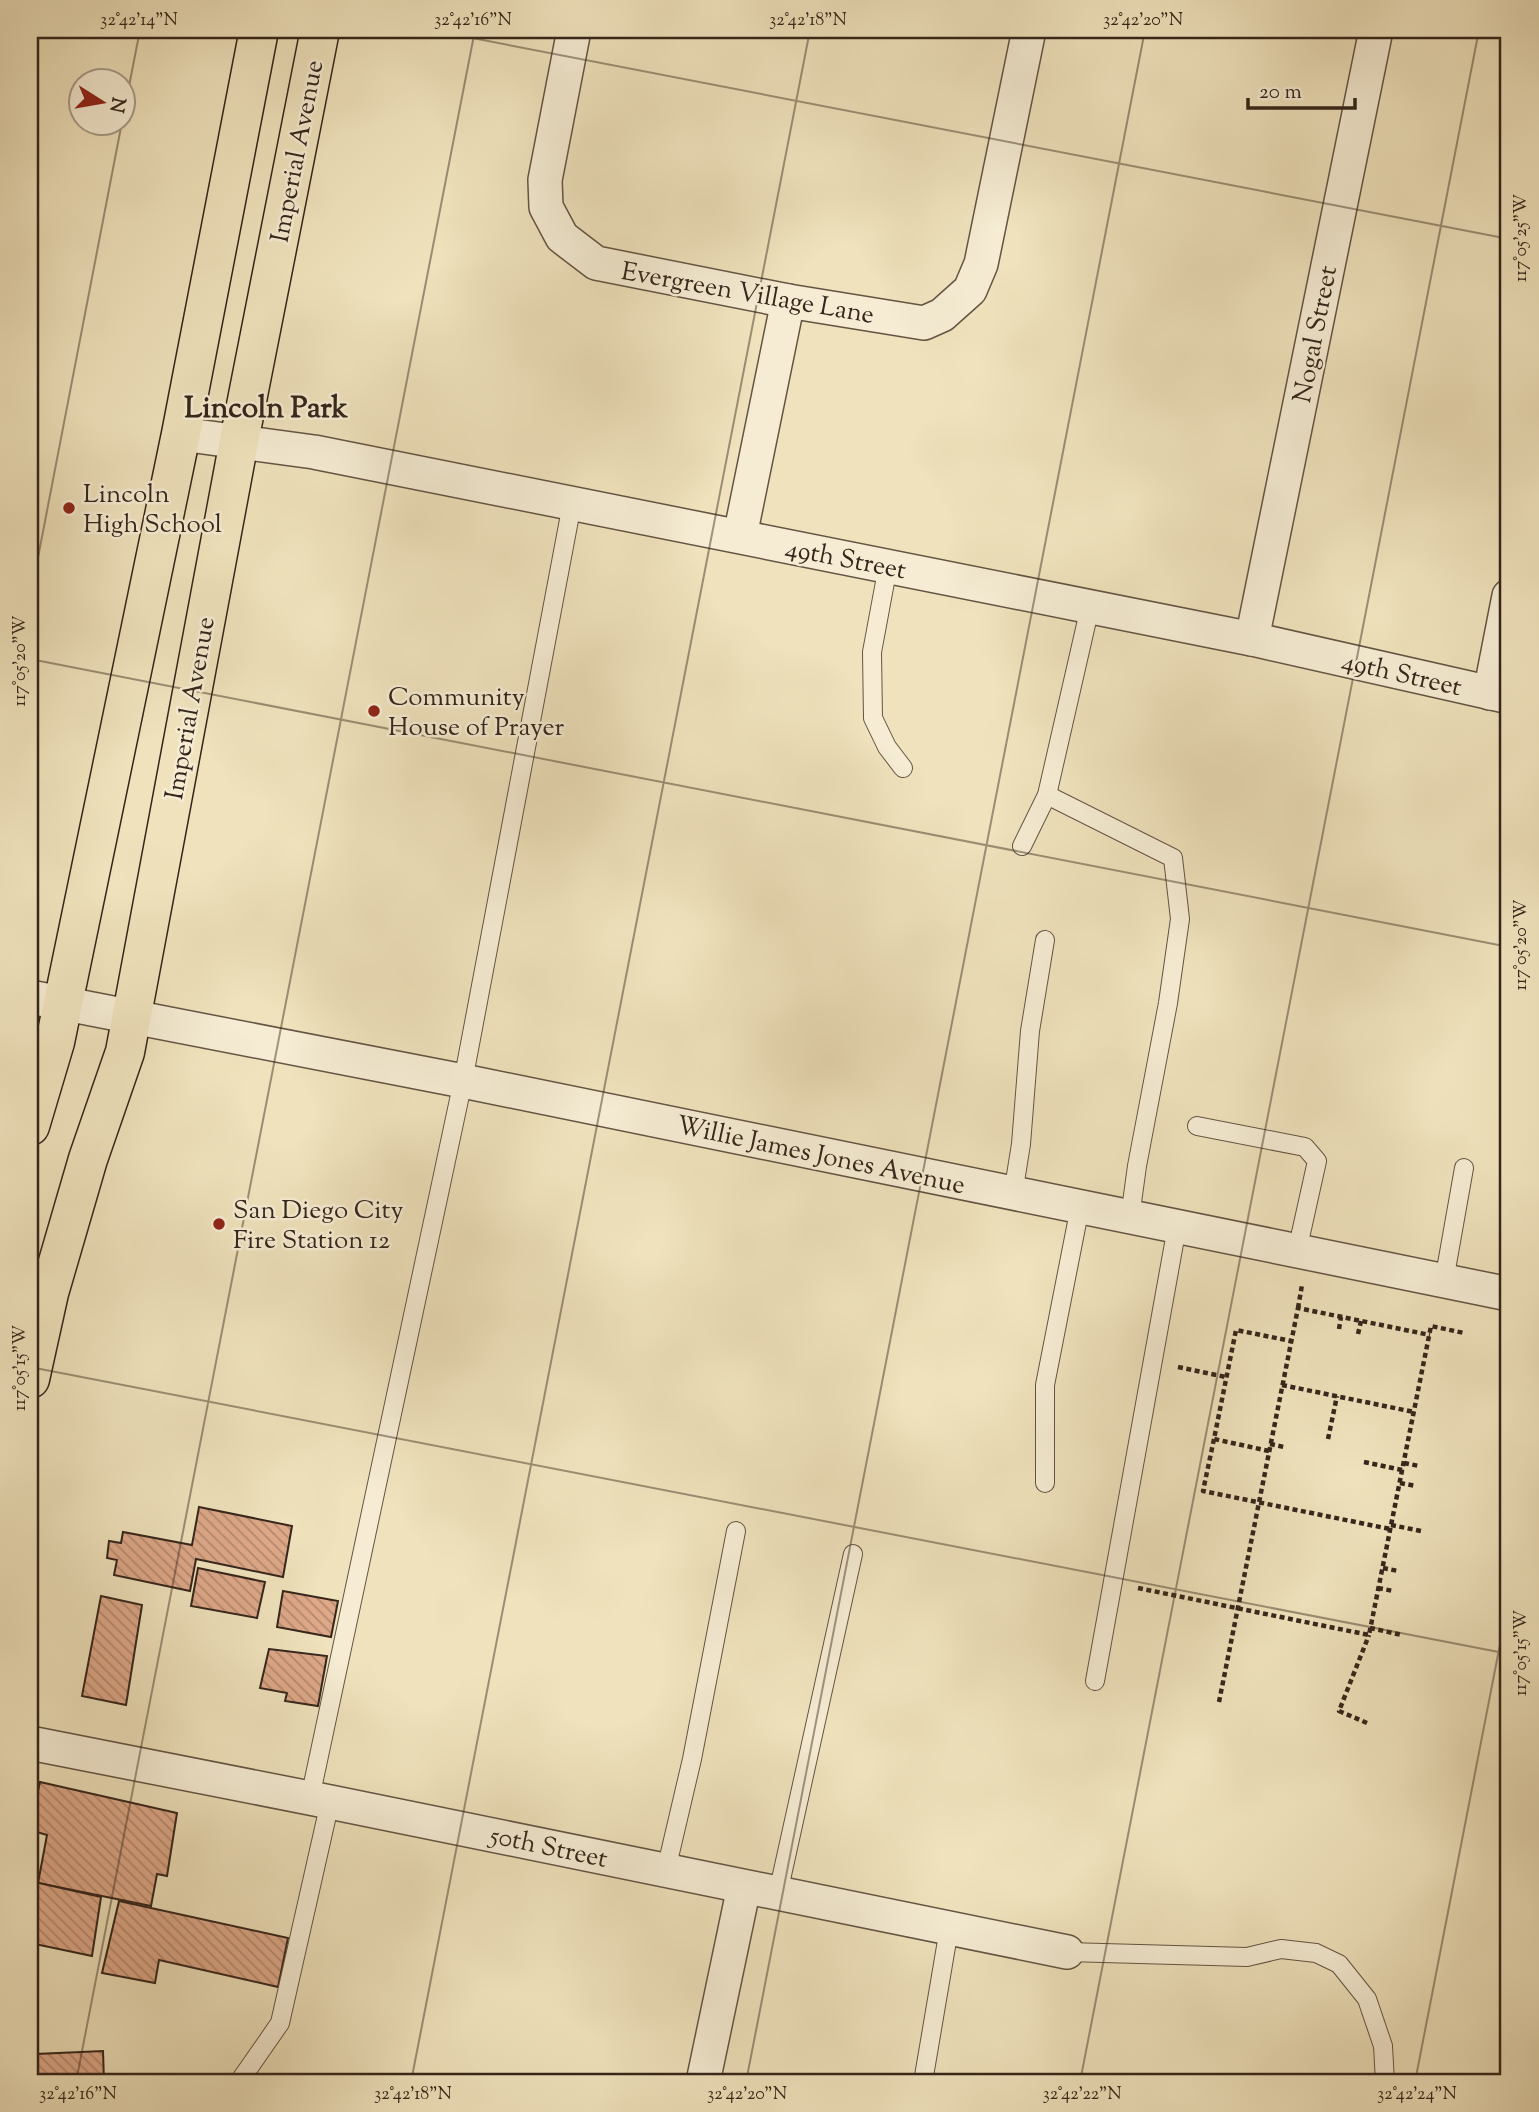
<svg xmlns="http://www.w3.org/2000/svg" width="1539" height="2112" font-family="'Sorts Mill Goudy',serif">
	<defs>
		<pattern id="building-back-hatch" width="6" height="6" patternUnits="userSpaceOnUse" patternTransform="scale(1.75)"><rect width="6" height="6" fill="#dea889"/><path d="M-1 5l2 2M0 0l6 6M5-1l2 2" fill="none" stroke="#b5896f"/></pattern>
	</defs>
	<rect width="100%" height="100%" fill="#efe2bc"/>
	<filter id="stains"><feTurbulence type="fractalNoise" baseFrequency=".00286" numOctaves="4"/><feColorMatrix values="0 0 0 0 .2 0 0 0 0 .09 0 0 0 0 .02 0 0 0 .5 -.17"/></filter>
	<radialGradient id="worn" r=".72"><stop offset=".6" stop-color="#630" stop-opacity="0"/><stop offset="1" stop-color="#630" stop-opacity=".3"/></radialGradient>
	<g fill="url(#building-back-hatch)" stroke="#35251b" stroke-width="2">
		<path d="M199,1507L292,1526L283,1577L196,1559L190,1591L114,1575L117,1560L107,1558L109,1541L121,1543L123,1532L192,1545Z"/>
		<path d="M198,1568L265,1582L257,1618L191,1606Z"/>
		<path d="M283,1591L338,1601L331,1637L277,1627Z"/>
		<path d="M101,1596L142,1605L126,1705L82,1696Z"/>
		<path d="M269,1649L327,1656L318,1706L285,1701L287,1693L260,1688Z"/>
		<path d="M40,1782L177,1813L167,1876L157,1874L151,1906L38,1883L47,1835L30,1830V1827Z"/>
		<path d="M30,1881L101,1897L92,1956L30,1943Z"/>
		<path d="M119,1901L288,1938L278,1987L159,1960L155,1983L102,1973Z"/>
		<path d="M103,2051L104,2082H36V2054Z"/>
	</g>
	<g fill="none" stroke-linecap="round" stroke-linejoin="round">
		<defs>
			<g id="service">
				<path d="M888,566L872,652L873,718L887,747L903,768"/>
				<path d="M1047,795L1173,858L1180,919L1168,1003L1137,1166L1130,1217"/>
				<path d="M1022,846L1047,795L1090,607"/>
				<path d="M1197,1126L1305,1147L1317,1161L1297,1251"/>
				<path d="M1013,1194L1021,1144L1030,1031L1045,940"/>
				<path d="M1444,1281L1464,1168"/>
				<path d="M1045,1483V1385L1080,1207"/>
				<path d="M1095,1681L1177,1227"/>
				<path d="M310,1798L463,1081L572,504"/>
				<path d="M666,1870L692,1759L736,1531"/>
				<path d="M778,1893L853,1554"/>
				<path d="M1067,1952L1247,1957L1281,1949L1316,1953L1339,1964L1367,1999L1383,2046L1385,2082"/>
				<path d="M239,2082L280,2023L330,1802"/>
				<path d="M923,2082L949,1929"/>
			</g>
			<g id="minor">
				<path d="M574,30L545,180L546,207L562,237L596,263L788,301L924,323L942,315L970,290L981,264L1029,30"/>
				<path d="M181,434L314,452L1252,639L1509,697"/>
				<path d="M740,536L788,301"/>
				<path d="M1252,639L1376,30"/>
				<path d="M1490,693L1509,596"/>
				<path d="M30,997L463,1081L1509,1294"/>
				<path d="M30,1743L330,1802L1067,1952"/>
				<path d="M703,2082L744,1887"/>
			</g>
			<g id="primary">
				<path d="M30,1126L55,1042L181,434L259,30"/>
				<path d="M30,1379L49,1293L88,1159L125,1052L239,441L320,30"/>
			</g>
		</defs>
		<use href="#service" stroke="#645443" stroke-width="20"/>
		<use href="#minor" stroke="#645443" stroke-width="36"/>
		<use href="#primary" stroke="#35251b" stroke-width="41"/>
		<g stroke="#35251b" stroke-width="4.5" stroke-dasharray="5 3.5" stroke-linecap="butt">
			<path d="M1298,1308L1302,1285"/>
			<path d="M1339,1329L1341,1317"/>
			<path d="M1358,1334L1361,1321"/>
			<path d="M1178,1367L1226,1377"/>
			<path d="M1282,1385L1414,1412"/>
			<path d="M1214,1439L1203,1491L1390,1529"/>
			<path d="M1328,1439L1337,1396"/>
			<path d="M1270,1444L1284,1447"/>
			<path d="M1269,1451L1214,1439L1236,1330L1291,1341"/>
			<path d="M1364,1462L1402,1470"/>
			<path d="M1404,1463L1419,1466"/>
			<path d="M1400,1483L1416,1486"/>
			<path d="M1391,1525L1421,1531"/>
			<path d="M1383,1568L1398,1571"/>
			<path d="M1138,1588L1369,1635L1431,1326L1464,1333"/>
			<path d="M1378,1588L1393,1591"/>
			<path d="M1370,1628L1402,1635"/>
			<path d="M1219,1702L1298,1308L1430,1335"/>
			<path d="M1367,1723L1339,1711L1369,1635"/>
		</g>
		<use href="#service" stroke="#f5ecd3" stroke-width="18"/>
		<use href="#minor" stroke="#f5ecd3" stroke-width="33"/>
		<use href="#primary" stroke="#efe2bc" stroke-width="38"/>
	</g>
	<path fill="none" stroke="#35251b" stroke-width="2" stroke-opacity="0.45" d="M431,30L1509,239M122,122L140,30M30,599L122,122M30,659L1509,947M30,1367L1509,1654M30,2074L71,2082M76,2082L475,30M411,2082L810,30M746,2082L1145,30M1080,2082L1479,30M1415,2082L1509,1598"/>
	<g fill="#8f2418" stroke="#f5ecd3" stroke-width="2.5">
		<circle cx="69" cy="508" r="7"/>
		<circle cx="374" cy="711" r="7"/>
		<circle cx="219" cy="1224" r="7"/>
	</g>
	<g text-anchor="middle" stroke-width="5" stroke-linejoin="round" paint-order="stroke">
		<g font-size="26" fill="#35251b" stroke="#f5ecd3">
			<text transform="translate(296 151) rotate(-79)" y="9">Imperial Avenue</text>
			<text transform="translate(748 292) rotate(10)" y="9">Evergreen Village Lane</text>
			<text transform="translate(1314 334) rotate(-79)" y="9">Nogal Street</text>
			<text transform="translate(846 558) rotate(11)" y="9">49th Street</text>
			<text transform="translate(1402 673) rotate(13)" y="9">49th Street</text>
			<text transform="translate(189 708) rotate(-80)" y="9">Imperial Avenue</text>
			<text transform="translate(821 1154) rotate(12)" y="9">Willie James Jones Avenue</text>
			<text transform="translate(549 1846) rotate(12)" y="9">50th Street</text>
		</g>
		<g font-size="26" fill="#35251b" stroke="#f5ecd3" text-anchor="start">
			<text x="83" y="502">Lincoln<tspan x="83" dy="30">High School</tspan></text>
			<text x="388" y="705">Community<tspan x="388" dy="30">House of Prayer</tspan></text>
			<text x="233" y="1218">San Diego City<tspan x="233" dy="30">Fire Station 12</tspan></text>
		</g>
		<g font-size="30" font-weight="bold" fill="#35251b" stroke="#f5ecd3">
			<text x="266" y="417">Lincoln Park</text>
		</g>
	</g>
	<rect width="1539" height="2112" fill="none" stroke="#efe2bc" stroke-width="77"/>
	<g transform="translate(102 102) rotate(101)"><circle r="33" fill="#f5ecd3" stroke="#a89c89" stroke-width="2"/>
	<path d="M0-5L12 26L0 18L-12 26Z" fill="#8f2418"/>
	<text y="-10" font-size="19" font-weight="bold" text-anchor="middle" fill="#35251b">N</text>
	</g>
	<path d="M1248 98v10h107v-10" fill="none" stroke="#35251b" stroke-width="3.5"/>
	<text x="1259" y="98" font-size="21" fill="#35251b" stroke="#f5ecd3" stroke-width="5" paint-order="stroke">20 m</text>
	<rect x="38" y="38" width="1462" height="2036" fill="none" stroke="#35251b" stroke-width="2.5"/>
	<g font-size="18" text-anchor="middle" fill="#35251b">
		<text x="139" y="25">32°42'14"N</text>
		<text x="473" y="25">32°42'16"N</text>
		<text x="808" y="25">32°42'18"N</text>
		<text x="1143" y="25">32°42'20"N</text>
		<text transform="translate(1520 238) rotate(-90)" y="6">117°05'25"W</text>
		<text transform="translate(19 661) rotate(-90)" y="6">117°05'20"W</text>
		<text transform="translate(1520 945) rotate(-90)" y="6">117°05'20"W</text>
		<text transform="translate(19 1368) rotate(-90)" y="6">117°05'15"W</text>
		<text transform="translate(1520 1653) rotate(-90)" y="6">117°05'15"W</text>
		<text x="78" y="2099">32°42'16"N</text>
		<text x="413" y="2099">32°42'18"N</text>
		<text x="747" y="2099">32°42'20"N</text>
		<text x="1082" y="2099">32°42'22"N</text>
		<text x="1417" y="2099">32°42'24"N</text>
	</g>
	<rect width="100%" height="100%" filter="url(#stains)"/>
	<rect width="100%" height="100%" fill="url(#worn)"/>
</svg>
